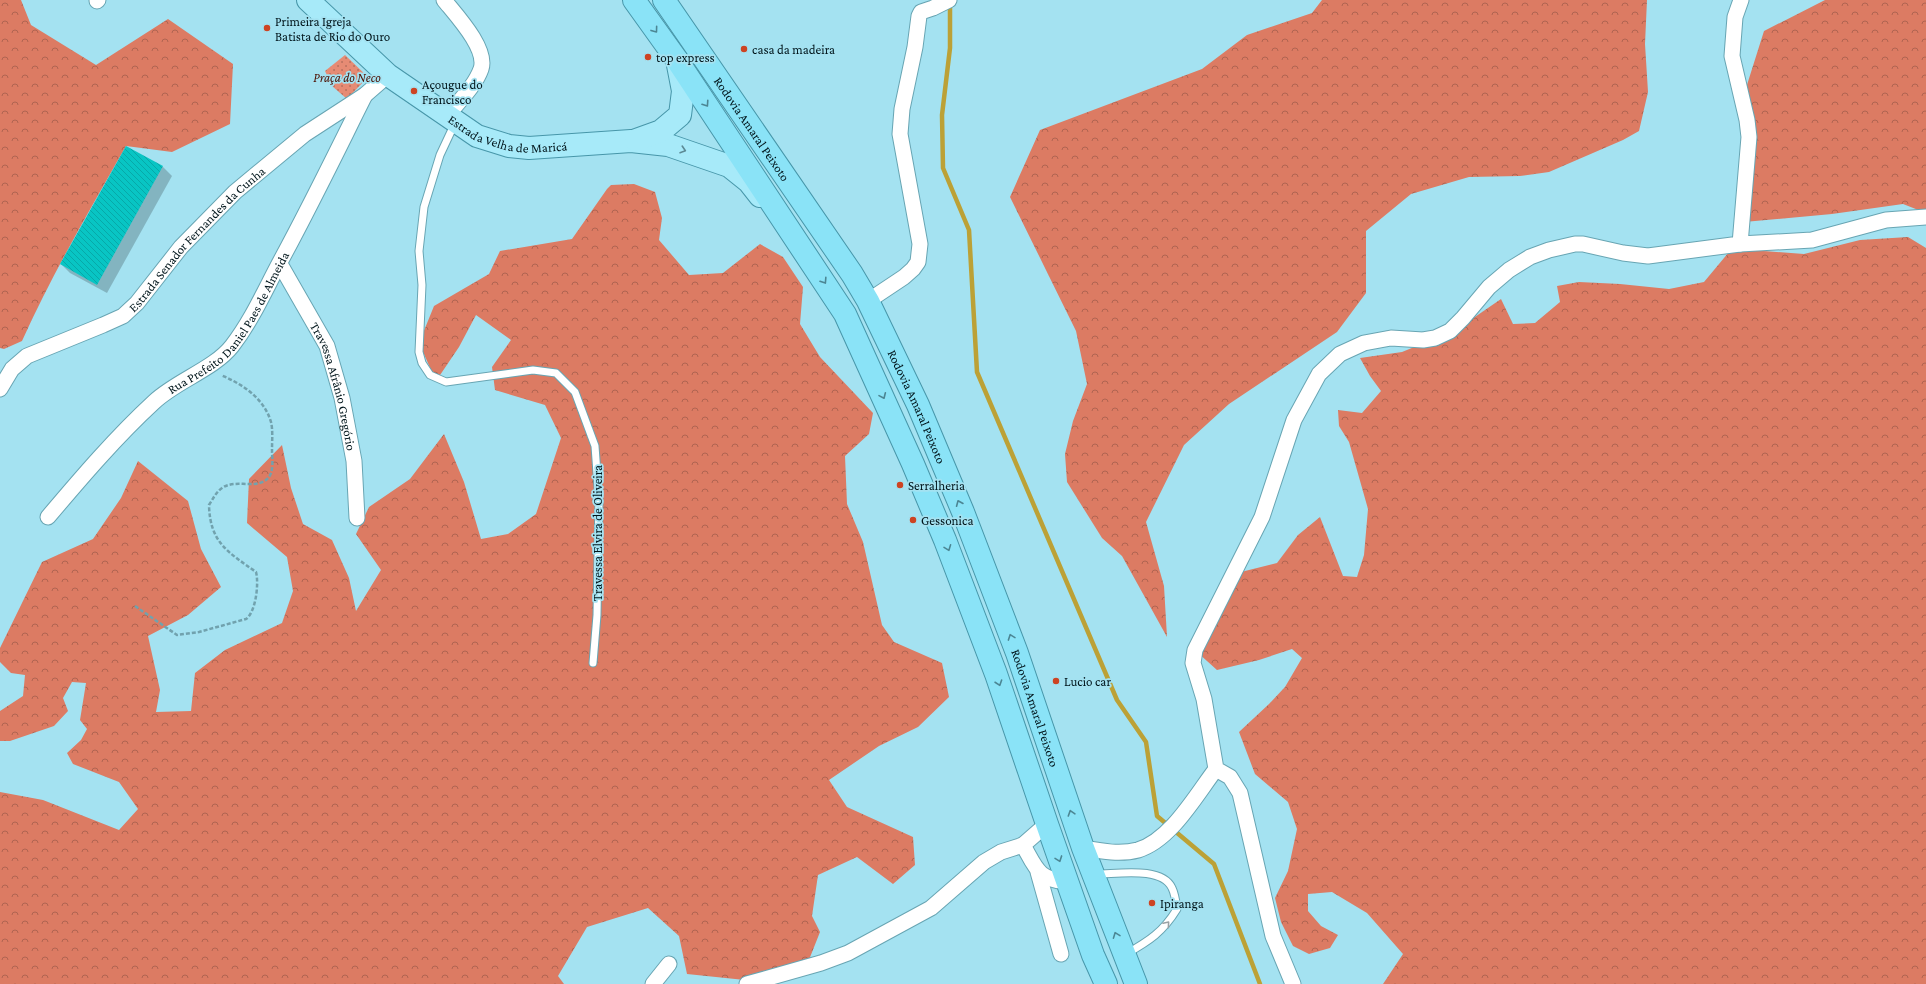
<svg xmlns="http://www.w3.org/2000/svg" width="1926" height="984" font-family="'Crimson Pro',serif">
	<defs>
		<pattern id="forest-crowns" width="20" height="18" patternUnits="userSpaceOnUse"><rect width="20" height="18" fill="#dc7b63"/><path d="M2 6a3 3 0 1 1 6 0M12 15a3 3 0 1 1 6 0" fill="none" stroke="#b06451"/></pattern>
		<pattern id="park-dots" width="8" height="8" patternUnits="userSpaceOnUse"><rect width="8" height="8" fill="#e68b74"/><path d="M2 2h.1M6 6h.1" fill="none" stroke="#b8705e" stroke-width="1.8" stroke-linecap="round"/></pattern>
		<pattern id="building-back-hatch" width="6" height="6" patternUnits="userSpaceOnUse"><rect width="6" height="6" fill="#08c5c4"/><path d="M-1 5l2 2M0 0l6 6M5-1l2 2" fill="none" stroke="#07a8a8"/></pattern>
	</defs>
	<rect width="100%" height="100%" fill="#a4e2f1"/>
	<g fill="url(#forest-crowns)">
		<path d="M0,0H21L31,25L96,65L168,19L233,64L230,124L172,152L126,146C90,210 52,274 22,341L4,349L0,348Z"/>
		<path d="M1322,0H1647L1645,44L1648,92L1639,131L1623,140L1549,172L1520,176L1469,177L1411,194L1366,231V293L1337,332L1229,404L1184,445L1146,522L1164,586L1167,637L1122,556L1102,538L1067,482L1065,454L1073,421L1087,384L1076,331L1010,197L1040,130L1202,69L1247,35L1312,13Z"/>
		<path d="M1825,0H1926V213L1903,204L1832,214L1744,222L1746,88L1764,31Z"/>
		<path d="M634,184L655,192L662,218L659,240L689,275L723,273L760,244L783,257L803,287L800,324L820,357L873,413L869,434L845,456L847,504L863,542L882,625L894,642L942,663L949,697L918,727L879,746L829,780L847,807L913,837L915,865L893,884L857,857L818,875L812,916L820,932L803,975L775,983L687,974L679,936L648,908L587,927L558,976L564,984H0V792L43,800L119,830L138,809L119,782L73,764L67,753L81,740L87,729L80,720L86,683L72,682L63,698L68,711L54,726L10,741H0V711L23,696L25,675L11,673L0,662V648L42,562L93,539L121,498L138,461L188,501L201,549L221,587L188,615L148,636L160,690L156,712L191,711L195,673L225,650L282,623L293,591L287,557L247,523L249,479L282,445L291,488L303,524L332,540L349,578L356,611L381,570L356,534L369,507L410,479L444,434L464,482L481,539L508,534L536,514L561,438L545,405L495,390L492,367L511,340L476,315L459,347L436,381L419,343L434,306L489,274L500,251L572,239L607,189L611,185Z"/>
		<path d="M1908,237L1926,248V984H1383L1403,954L1367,913L1332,892L1308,894V911L1321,926L1338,935L1330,948L1309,954L1293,946L1281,922L1275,898L1288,871L1297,829L1288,802L1255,774L1239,732L1269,704L1285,687L1302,658L1292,649L1259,660L1217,670L1197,652L1219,619L1241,572L1277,563L1298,535L1320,517L1343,576L1357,577L1364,555L1368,509L1349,442L1339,426L1338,410L1362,413L1381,391L1370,376L1360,358L1402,352L1456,330L1501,299L1513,324L1535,323L1560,302L1557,286L1579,282L1620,284L1669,289L1704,282L1729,252L1750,250L1804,254L1860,240Z"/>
	</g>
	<path fill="url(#park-dots)" d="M345,55L368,77L347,99L332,86L325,71Z"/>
	<path fill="#0003" d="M126,147L163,167L172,176L107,293L70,273L61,264Z"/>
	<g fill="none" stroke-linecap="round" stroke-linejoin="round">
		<path stroke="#bca136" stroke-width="4.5" d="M950,3V48L942,115L943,168L969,230L977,372L1117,700L1146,742L1157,816L1214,864L1260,984"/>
	</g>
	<path fill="url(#building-back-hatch)" d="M126,146L163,166L97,285L60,264Z"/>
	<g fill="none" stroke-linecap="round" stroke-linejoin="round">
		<defs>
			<g id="service">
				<path d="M455,123L440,155L424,207L419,251L422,285L419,352L422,363L430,375L446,382L533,370L556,373L575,392L595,446L599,501L597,615L593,663"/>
				<path d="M1097,874C1117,874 1162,866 1172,888C1175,894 1176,902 1177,909C1163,932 1149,941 1126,954"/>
			</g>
			<g id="minor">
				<path d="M444,0C456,15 488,49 481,69C475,86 459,101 447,116"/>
				<path d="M97,1L98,0"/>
				<path d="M1740,244L1812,240L1886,220L1926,217"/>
				<path id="s1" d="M280,264L327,346L342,398L354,461L357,518"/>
				<path d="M868,301L904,277L913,269L918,262L920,244L900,134L902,109L915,47L919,16L921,12L933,8L949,0"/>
				<path id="s2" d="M0,389L12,369L27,356L103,325L123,316L137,303L181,247L235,192L305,134L365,95L388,75"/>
				<path id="s3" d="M48,517C81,478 116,437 154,402C176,381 214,369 232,346C252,320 265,290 280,262C310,207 337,151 365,95"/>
				<path d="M1047,824L1023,845C1036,868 1038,880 1067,882"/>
				<path d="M1083,848C1100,851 1120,855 1138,850C1171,840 1196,795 1216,769"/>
				<path d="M1038,872L1061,954"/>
				<path d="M653,984L669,964"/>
				<path d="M747,984L821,963L848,953L931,908L984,862L1001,852L1023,845"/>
				<path d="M1293,984L1273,936L1240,793L1230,777L1216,769L1204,699L1193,663L1195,650L1262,517L1294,420L1319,374L1340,354L1364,343L1391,338L1423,340L1435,338L1450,331L1463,318L1489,287L1509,270L1530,257L1549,250L1575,244H1583L1623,253L1648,256L1740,244L1749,137L1747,120L1732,56L1735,17L1741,0"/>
			</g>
			<g id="primary">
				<path id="s4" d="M308,0L388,75L477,136L509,146L529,148L631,141L668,145L729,166L749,182L760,196"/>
				<path d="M636,140L661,131L680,115L683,91L677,60"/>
			</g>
			<g id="trunk">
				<path d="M634,0L677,60L845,314L913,464L945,540L996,674L1047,824L1093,955L1106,984"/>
				<path id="s5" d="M664,0L852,274L868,301L918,405L963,512L1017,653L1083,848L1136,984"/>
			</g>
		</defs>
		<use href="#service" stroke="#68a5b3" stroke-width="9"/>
		<use href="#minor" stroke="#68a5b3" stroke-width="17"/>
		<use href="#primary" stroke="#4796a9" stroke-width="24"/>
		<use href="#trunk" stroke="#4796a9" stroke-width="24"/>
		<path stroke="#71a2ae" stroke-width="2.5" stroke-dasharray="4 2" stroke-linecap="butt" d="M135,606L177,635L199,632L246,619C256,612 259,583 256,572C228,552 210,543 209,505C213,499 216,492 222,488C236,478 258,491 269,477C274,470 272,458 272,450C272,441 273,430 271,422C264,398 242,384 221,375"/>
		<use href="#service" stroke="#fff" stroke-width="7"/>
		<use href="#minor" stroke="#fff" stroke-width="15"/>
		<use href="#primary" stroke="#a7eaf9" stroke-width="22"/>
		<use href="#trunk" stroke="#8ae3f7" stroke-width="22"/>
	</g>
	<defs><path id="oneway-chevron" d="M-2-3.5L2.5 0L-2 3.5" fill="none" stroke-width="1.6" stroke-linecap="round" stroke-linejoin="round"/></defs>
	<g stroke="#4c8694">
		<use href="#oneway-chevron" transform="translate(655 30) rotate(54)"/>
		<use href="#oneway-chevron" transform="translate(706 104) rotate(56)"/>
		<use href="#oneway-chevron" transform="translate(824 281) rotate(57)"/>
		<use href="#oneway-chevron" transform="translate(883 396) rotate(66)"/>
		<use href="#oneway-chevron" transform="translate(959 503) rotate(-113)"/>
		<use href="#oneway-chevron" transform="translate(948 548) rotate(69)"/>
		<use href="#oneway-chevron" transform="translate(1011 637) rotate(-110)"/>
		<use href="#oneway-chevron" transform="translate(999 683) rotate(71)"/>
		<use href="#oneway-chevron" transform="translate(1071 813) rotate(-108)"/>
		<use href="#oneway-chevron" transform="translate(1059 859) rotate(70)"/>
		<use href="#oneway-chevron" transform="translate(1116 935) rotate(-111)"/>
	</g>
	<use stroke="#5c8a95" href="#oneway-chevron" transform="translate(683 150) rotate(18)"/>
	<use stroke="#99a1a4" href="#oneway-chevron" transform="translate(1167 924) rotate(-50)"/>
	<g fill="#cd4322" stroke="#a4e2f1" stroke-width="1.5">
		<circle cx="267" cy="28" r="4"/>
		<circle cx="744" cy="49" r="4"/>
		<circle cx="648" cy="57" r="4"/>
		<circle cx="414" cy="91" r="4"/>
		<circle cx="900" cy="485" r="4"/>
		<circle cx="913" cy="520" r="4"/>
		<circle cx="1056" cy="681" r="4"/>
		<circle cx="1152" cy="903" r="4"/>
	</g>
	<g text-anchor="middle" stroke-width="3.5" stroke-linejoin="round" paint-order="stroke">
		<g font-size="13" fill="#00151b" stroke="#a4e2f1" text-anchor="start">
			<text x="275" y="26">Primeira Igreja<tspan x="275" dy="15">Batista de Rio do Ouro</tspan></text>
			<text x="752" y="54">casa da madeira</text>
			<text x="656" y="62">top express</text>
			<text x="422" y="89">Açougue do<tspan x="422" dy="15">Francisco</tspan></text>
			<text x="908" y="490">Serralheria</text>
			<text x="921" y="525">Gessonica</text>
			<text x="1064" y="686">Lucio car</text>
			<text x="1160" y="908">Ipiranga</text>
		</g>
		<g font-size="13" font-style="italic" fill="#4d1003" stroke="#a4e2f1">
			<text x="347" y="82">Praça do Neco</text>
		</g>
		<g font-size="13" fill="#00151b" stroke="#a4e2f1">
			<text dy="5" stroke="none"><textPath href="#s5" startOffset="156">Rodovia Amaral Peixoto</textPath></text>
			<text dy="5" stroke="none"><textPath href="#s4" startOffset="247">Estrada Velha de Maricá</textPath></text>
			<text dy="5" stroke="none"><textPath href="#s2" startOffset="254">Estrada Senador Fernandes da Cunha</textPath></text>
			<text dy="5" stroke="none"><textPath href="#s3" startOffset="268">Rua Prefeito Daniel Paes de Almeida</textPath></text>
			<text dy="5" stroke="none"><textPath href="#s1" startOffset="135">Travessa Afrânio Gregório</textPath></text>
			<text dy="5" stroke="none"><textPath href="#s5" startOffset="480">Rodovia Amaral Peixoto</textPath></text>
			<text transform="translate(597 533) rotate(-90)" y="5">Travessa Elvira de Oliveira</text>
			<text dy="5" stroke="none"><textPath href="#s5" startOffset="804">Rodovia Amaral Peixoto</textPath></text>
		</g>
	</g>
</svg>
